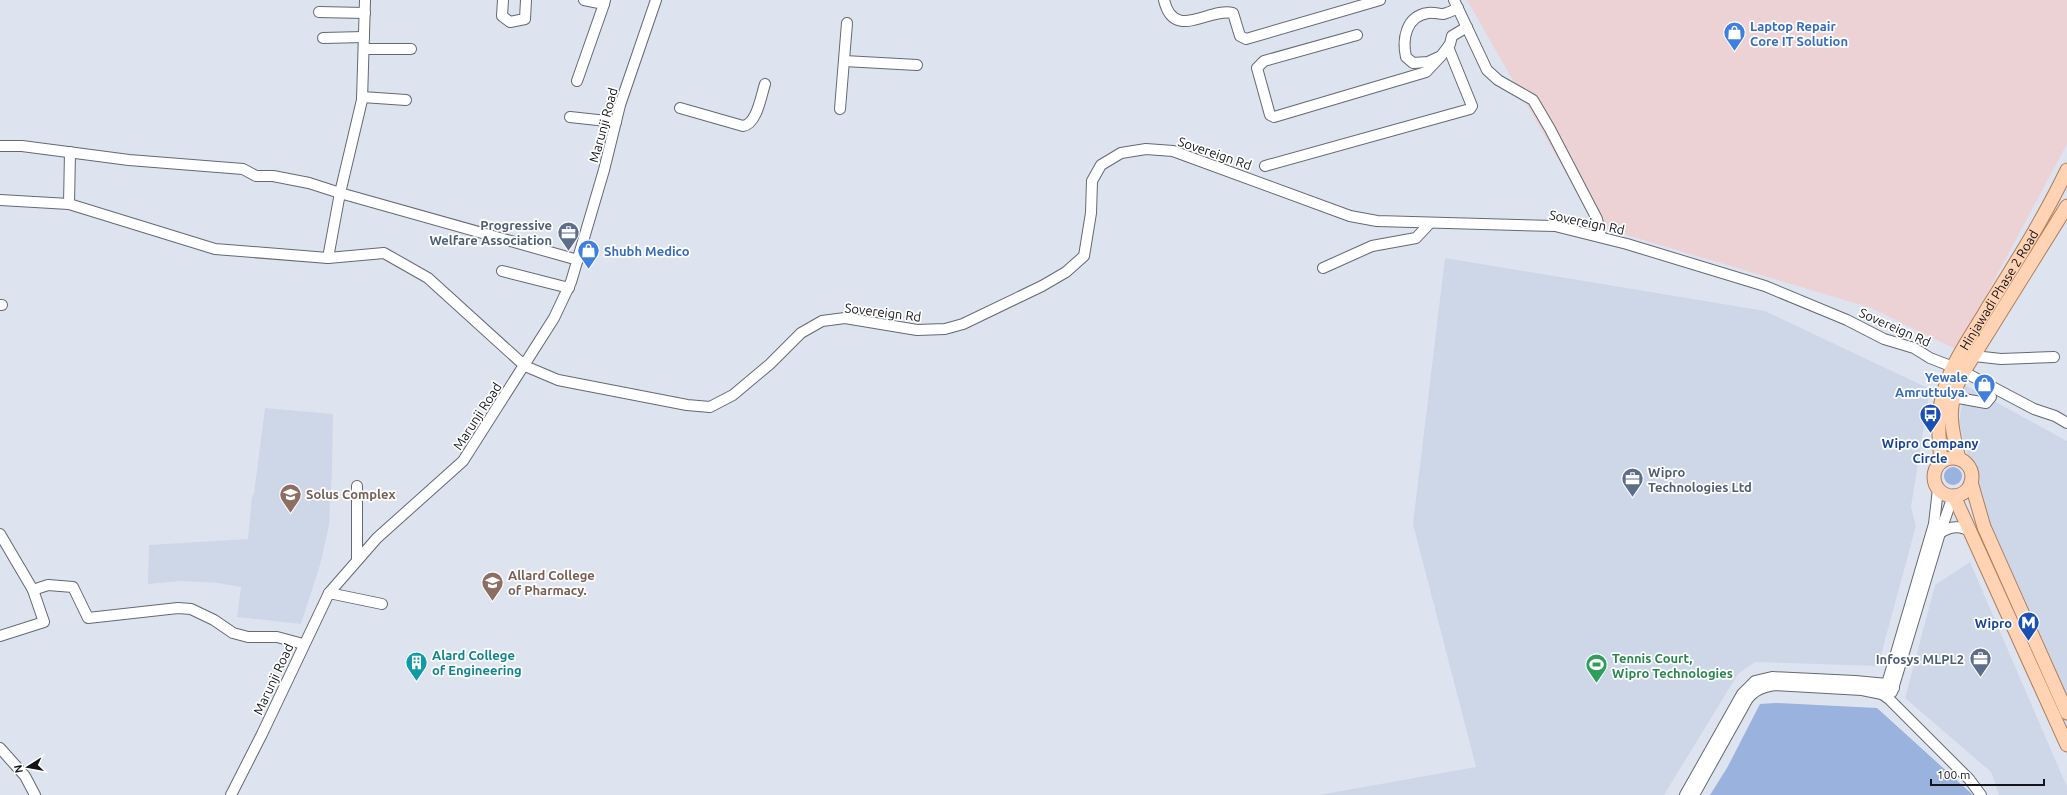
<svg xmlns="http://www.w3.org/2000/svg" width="2067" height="795" font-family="Ubuntu,sans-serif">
	<rect width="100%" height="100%" fill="#dee4ef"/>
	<g fill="#ced7e8">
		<path d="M1445,258L1765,311L1930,389L1911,507L1916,526L1878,666L1755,662L1738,674L1664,795H1319L1476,767L1413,524Z"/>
		<path d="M1965,385L2067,441V699L2001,554L1970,465L1959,422Z"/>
		<path d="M265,408L333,414L332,470L329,525L320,565L301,624L237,617L241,587L218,583L181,581L148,584L149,545L248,539L252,496L254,494Z"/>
		<path d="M1970,562L2067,787V795H1999L1991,772L1905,698L1935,585Z"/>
	</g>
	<path fill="#edd2d5" d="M1467,0H2067V144L1957,350L1871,308L1596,226Z"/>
	<g fill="#99b2de">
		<circle cx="1953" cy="476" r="9"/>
		<path d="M1776,703L1877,708L1973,795H1710L1727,768L1760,704Z"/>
	</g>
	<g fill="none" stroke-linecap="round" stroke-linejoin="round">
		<defs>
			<g id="minor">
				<path d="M503,0L502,16L510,22L525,19L526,0"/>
				<path d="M584,0L604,4L605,0"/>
				<path d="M1164,0C1174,42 1209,7 1233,13L1240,36L1246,39L1380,0"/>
				<path d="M1454,0L1487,70L1498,80L1533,100L1550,129L1597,219L1601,237"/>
				<path d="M1458,8C1454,10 1448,13 1443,14C1439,14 1433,12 1428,13C1406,16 1402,39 1406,57L1413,63L1428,62L1441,56L1450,44L1452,36L1467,27"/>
				<path d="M319,12L365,13"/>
				<path d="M1357,35L1264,61L1257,68L1270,115L1274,117L1426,72L1441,56"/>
				<path d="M323,38L364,37"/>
				<path d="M364,49H411"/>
				<path d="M844,61L917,65"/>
				<path d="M577,81L604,4"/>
				<path d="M362,97L406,100"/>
				<path d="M680,108L743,126C757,124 761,96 765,84"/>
				<path d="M840,109L847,23"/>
				<path d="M570,117L616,122"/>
				<path d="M0,146H22L129,160L243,169L256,176H273L309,183L340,193L578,260"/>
				<path d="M1265,166L1470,109L1472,106L1448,47"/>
				<path d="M0,200L69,204L215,249L328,258L384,253L428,278L525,366L558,380L687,405L710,407L733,395L770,364L801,333L822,321L845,318L917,330L945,329L963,324L1042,286L1066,272L1084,256L1091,213L1092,181L1101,165L1121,153L1146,149L1173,151L1350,216L1377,221L1555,226L1627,244L1765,286L1847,320L1884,339L1914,348L1930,358L1953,367"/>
				<path d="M69,204L70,152"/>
				<path d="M328,258L340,193L362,100L365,0"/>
				<path d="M1323,268L1372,246L1416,238L1430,223"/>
				<path d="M502,271L569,288"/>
				<path d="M0,305H2"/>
				<path d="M1974,356L2001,359L2054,357"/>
				<path d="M1964,372L2034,409L2055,416L2067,423"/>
				<path d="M1953,397L1986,403L1991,397"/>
				<path d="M1938,489L1934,524L1887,684L1882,694L1889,699L1969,779L1981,795"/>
				<path d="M1940,533C1950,526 1961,525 1971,532"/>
				<path d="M0,534L33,590L44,622L0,636"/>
				<path d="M357,560V486"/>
				<path d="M33,590L48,585L73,587L88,618L178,608L191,609L214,620L233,633L248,637H277L303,644"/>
				<path d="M329,593L382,604"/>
				<path d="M1892,692L1940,533L1953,496"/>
				<path d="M0,748L25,776L35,795"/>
				<path d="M231,795L262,734L329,593L377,538L463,461L554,318L571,282L604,170L620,105L656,0"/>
				<path d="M1685,795L1742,694L1755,681L1772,677L1855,681L1887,684L1894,688"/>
				<path d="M1694,795L1747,700C1754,690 1763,687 1775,685L1862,690L1882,694"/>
			</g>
			<g id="major">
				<circle cx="1953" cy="477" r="19"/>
				<path d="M1959,459C1951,426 1946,409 1961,376L2067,206"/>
				<path id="s1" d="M1941,461C1939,440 1937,420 1942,398C1949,366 1970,338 1987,309C2015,264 2044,218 2067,170"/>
				<path d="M1971,482L1984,527L2067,713"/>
				<path d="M1954,496L2067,745"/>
			</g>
		</defs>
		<use href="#minor" stroke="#646972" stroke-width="12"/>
		<use href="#major" stroke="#ac7d5c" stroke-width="15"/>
		<use href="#minor" stroke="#fff" stroke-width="10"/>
		<use href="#major" stroke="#ffd3b3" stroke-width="13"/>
	</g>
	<defs>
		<symbol id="shop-pin" viewBox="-11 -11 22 30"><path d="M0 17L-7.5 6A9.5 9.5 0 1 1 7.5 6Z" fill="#3f7fe0" stroke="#fff"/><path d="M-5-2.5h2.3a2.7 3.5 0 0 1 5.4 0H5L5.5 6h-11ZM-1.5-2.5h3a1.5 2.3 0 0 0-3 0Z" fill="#fff"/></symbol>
		<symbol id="office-pin" viewBox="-11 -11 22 30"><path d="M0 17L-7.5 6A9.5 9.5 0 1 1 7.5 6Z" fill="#5c6f8a" stroke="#fff"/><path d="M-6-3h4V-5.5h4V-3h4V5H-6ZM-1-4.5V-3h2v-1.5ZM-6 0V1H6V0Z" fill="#fff"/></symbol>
		<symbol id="bus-pin" viewBox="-11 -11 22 30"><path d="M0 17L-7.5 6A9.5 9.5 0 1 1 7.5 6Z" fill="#1a4fb4" stroke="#fff"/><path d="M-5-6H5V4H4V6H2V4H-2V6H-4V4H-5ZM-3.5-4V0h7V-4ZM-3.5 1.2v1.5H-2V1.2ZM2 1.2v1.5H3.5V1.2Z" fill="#fff"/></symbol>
		<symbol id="university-pin" viewBox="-11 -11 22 30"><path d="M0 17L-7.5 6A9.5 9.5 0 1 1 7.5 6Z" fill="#8d6e63" stroke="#fff"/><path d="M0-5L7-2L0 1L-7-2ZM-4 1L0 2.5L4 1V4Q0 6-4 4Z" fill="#fff"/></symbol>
		<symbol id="metro-pin" viewBox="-11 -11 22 30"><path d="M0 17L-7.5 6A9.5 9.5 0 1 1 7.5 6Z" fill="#1a4fb4" stroke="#fff"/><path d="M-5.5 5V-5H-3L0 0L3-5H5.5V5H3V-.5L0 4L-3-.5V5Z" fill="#fff"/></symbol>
		<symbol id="building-pin" viewBox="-11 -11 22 30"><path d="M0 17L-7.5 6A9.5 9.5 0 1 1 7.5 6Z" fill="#0f9aa8" stroke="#fff"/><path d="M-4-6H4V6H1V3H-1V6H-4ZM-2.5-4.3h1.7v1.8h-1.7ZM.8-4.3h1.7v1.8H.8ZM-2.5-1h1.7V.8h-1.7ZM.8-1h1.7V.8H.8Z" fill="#fff"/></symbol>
		<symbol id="stadium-pin" viewBox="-11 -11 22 30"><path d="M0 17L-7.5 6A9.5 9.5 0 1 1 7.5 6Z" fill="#2e9e5b" stroke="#fff"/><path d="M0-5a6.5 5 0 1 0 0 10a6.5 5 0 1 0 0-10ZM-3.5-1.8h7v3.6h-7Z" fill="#fff"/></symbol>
	</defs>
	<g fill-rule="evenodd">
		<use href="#shop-pin" x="1722" y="20" width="25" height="34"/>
		<use href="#office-pin" x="556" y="220" width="25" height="34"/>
		<use href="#shop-pin" x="576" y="238" width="25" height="34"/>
		<use href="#shop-pin" x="1972" y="372" width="25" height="34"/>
		<use href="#bus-pin" x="1918" y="402" width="25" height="34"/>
		<use href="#office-pin" x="1620" y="466" width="25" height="34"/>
		<use href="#university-pin" x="278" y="482" width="25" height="34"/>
		<use href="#university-pin" x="480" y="570" width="25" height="34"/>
		<use href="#metro-pin" x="2016" y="610" width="25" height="34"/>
		<use href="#office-pin" x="1968" y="646" width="25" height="34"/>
		<use href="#building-pin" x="404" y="650" width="25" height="34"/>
		<use href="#stadium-pin" x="1584" y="652" width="25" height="34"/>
	</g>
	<g text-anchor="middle" stroke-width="3.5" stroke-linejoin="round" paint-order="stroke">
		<g font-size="13" font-weight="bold" fill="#366cbe" stroke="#fff" text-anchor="start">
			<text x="1750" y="31">Laptop Repair<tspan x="1750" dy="15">Core IT Solution</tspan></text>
			<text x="604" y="256">Shubh Medico</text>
			<text x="1968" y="382" text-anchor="end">Yewale<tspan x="1968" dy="15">Amruttulya.</tspan></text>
		</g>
		<g font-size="13" fill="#131519" stroke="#fff">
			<text transform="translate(603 125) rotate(-75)" y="5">Marunji Road</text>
			<text transform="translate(1215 153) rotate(19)" y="5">Sovereign Rd</text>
			<text transform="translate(1587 222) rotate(12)" y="5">Sovereign Rd</text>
			<text dy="5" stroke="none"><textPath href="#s1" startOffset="186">Hinjawadi Phase 2 Road</textPath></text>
			<text transform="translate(883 312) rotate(7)" y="5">Sovereign Rd</text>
			<text transform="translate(1895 327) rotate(24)" y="5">Sovereign Rd</text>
			<text transform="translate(477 416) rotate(-57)" y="5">Marunji Road</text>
			<text transform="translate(273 679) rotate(-65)" y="5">Marunji Road</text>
		</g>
		<g font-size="13" font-weight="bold" fill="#4e5e75" stroke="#fff" text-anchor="end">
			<text x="552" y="230">Progressive<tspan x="552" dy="15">Welfare Association</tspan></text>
			<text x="1648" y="477" text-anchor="start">Wipro<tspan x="1648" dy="15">Technologies Ltd</tspan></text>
			<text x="1964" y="664">Infosys MLPL2</text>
		</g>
		<g font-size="13" font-weight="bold" fill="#164399" stroke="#fff">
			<text x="1930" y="448">Wipro Company<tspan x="1930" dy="15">Circle</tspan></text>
			<text x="2012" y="628" text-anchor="end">Wipro</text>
		</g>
		<g font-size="13" font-weight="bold" fill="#785e54" stroke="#fff" text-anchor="start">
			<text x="306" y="499">Solus Complex</text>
			<text x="508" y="580">Allard College<tspan x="508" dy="15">of Pharmacy.</tspan></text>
		</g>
		<g font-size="13" font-weight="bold" fill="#0d838f" stroke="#fff" text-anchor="start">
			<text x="432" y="660">Alard College<tspan x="432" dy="15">of Engineering</tspan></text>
		</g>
		<g font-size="13" font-weight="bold" fill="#27864d" stroke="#fff" text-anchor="start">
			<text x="1612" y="663">Tennis Court,<tspan x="1612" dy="15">Wipro Technologies</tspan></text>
		</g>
	</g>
	<g transform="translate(28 767) rotate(259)" stroke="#ffffff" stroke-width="3" paint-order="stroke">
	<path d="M0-3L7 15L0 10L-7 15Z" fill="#131519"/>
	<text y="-6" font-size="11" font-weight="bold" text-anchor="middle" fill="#131519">N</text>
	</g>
	<path d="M1931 779v6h113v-6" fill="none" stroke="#131519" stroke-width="2"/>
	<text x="1937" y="779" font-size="12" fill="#131519" stroke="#ffffff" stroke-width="3" paint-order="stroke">100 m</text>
</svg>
